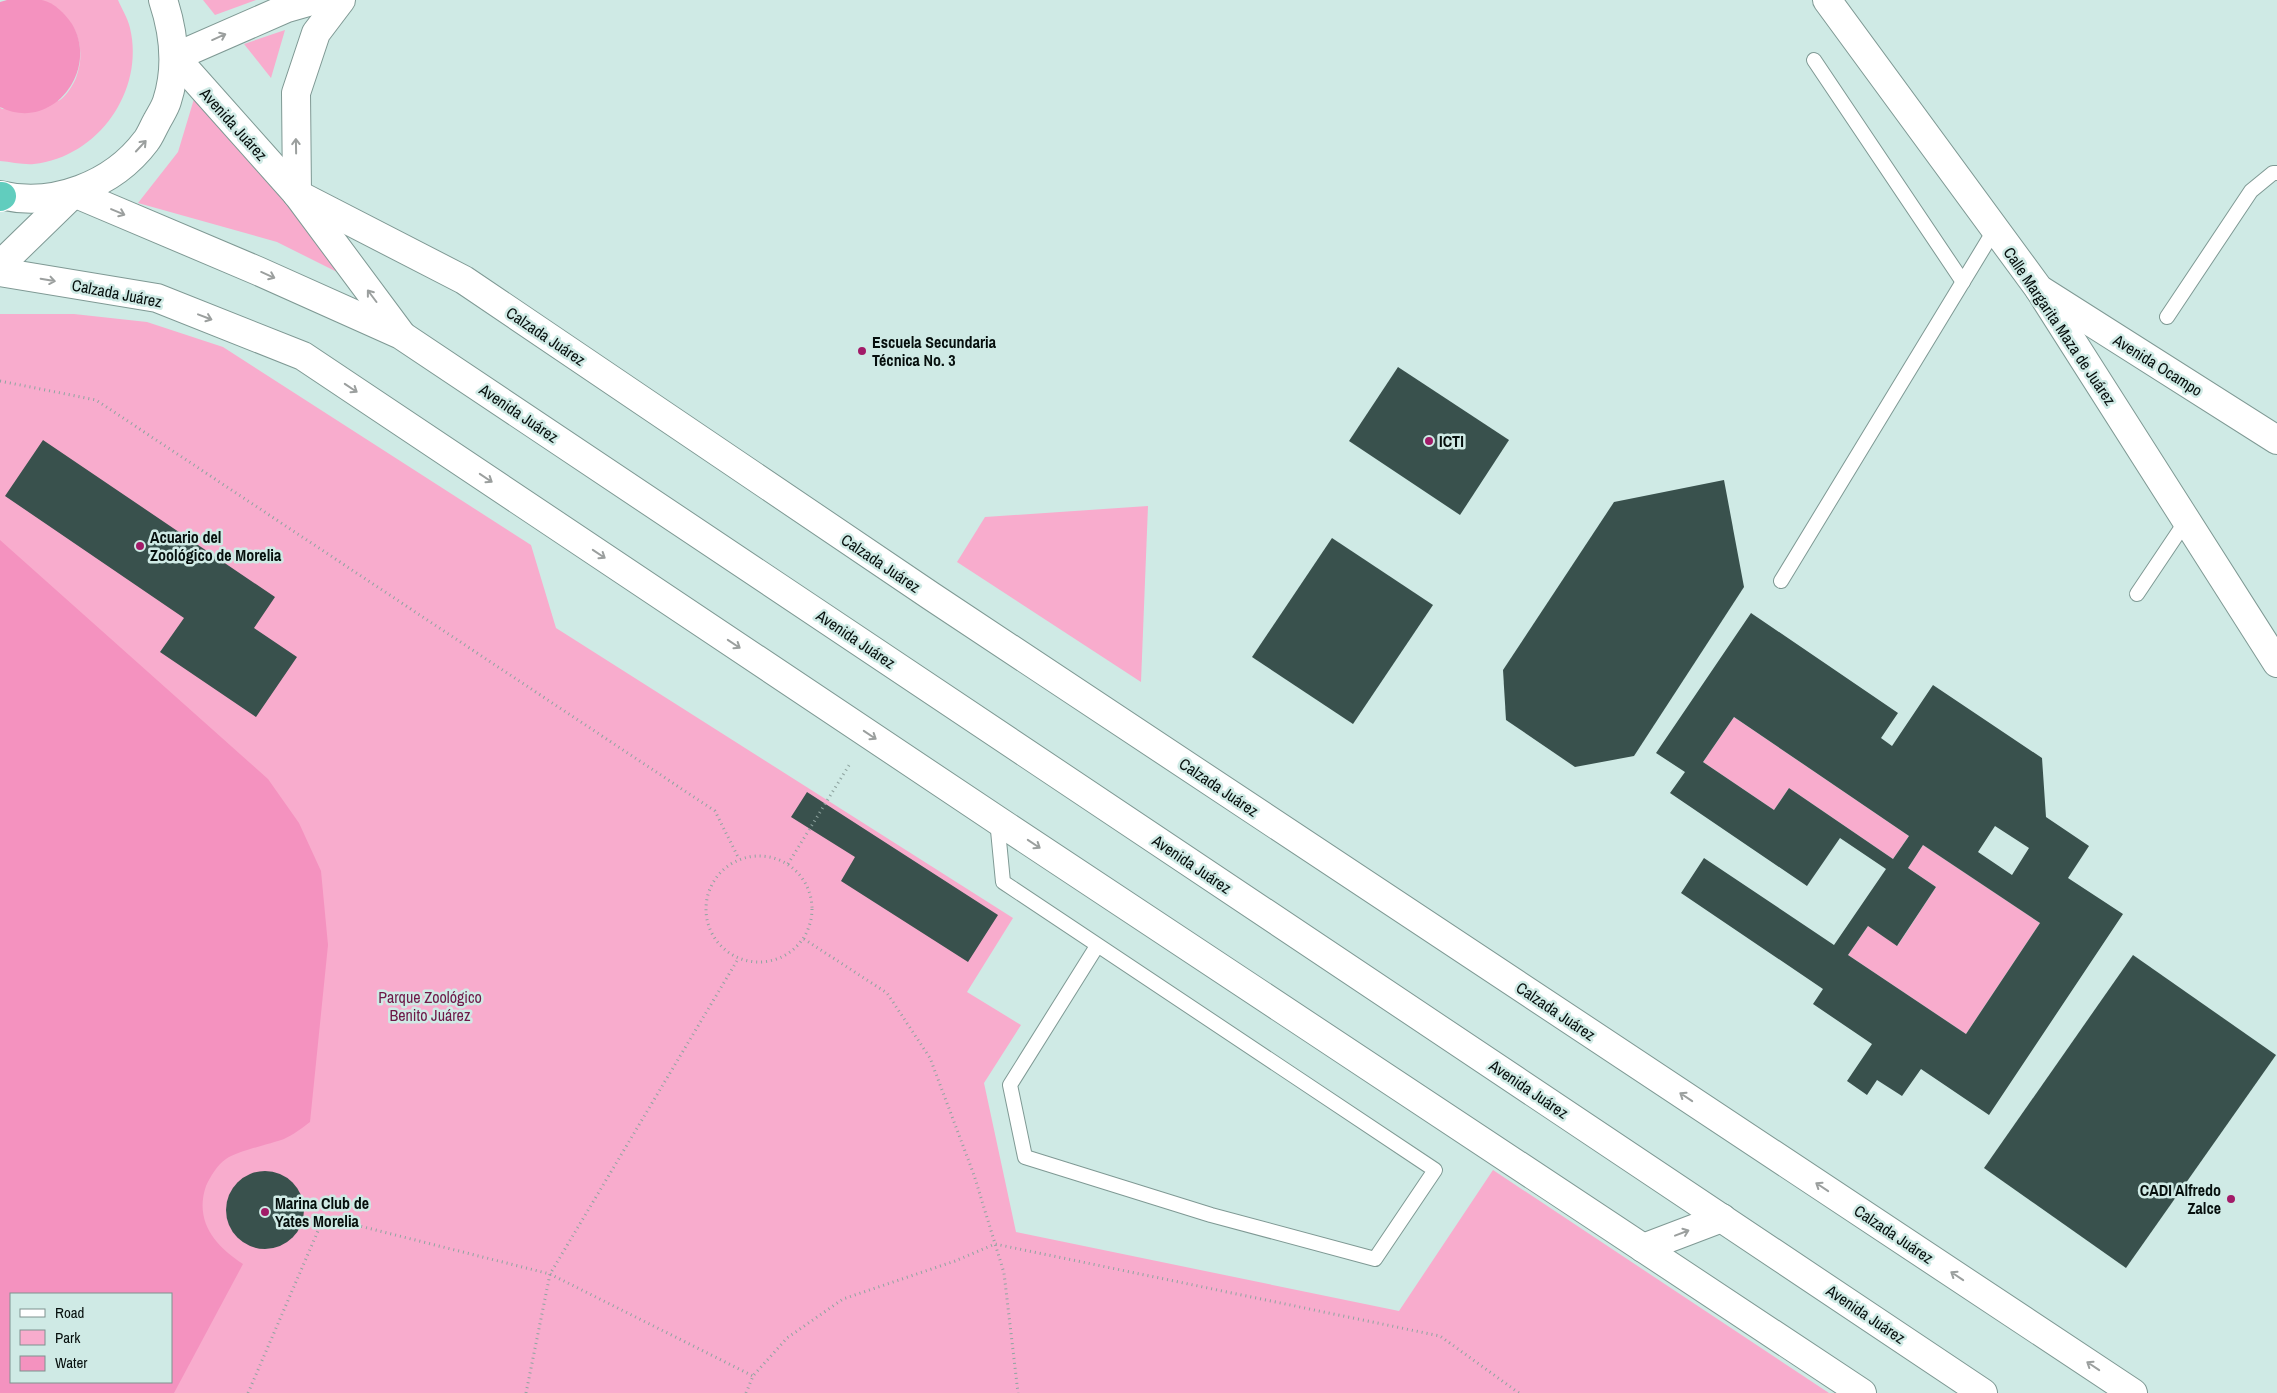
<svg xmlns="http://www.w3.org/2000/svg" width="2277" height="1393" font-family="'Archivo Narrow',sans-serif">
	<rect width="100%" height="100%" fill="#cfeae5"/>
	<g fill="#f8accd" fill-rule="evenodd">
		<path d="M41,0H118C122,9 128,19 130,28C145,91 98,157 34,164C24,165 11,162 0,161V107L2,109C14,107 52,104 60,100C67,95 73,85 76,78C89,45 73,13 41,0Z"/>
		<path d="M203,0H256L215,15Z"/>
		<path d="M285,30L271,78L244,44Z"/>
		<path d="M197,89L383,295L277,242L138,203L178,152Z"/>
		<path d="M0,314H74L147,322L223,347L531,545L556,628L1013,918L967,992L1021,1025L984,1083L1016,1232L1399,1311L1493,1170L1829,1393H0ZM11,1294H171V1382H11Z"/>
		<path d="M1148,506L1141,682L957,562L985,517Z"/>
		<path d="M1734,717L1909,836L1893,859L1789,788L1774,810L1703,762Z"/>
		<path d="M1923,845L2040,923L1966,1034L1848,955L1868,926L1898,945L1936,887L1908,868Z"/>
	</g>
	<g fill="#f492bf" fill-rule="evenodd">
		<path d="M7,0C18,0 32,0 42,0C55,3 65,14 72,24C100,71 51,133 0,107V2Z"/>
		<path d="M0,540L268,779L299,823L321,871L328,945L310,1122C302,1128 293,1135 284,1139C270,1144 238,1151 226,1159C218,1164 210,1177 206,1186C194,1221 215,1246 243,1264L174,1393H0ZM171,1294V1382H11V1294Z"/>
	</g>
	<g fill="#39514d" fill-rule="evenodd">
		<path d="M1398,367L1509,440L1460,515L1349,441Z"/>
		<path d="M43,440L275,597L254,628L297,657L256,717L160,652L184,618L5,496Z"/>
		<path d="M1724,480L1744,587L1634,756L1575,767L1506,720L1503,670L1614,502Z"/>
		<path d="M1332,538L1433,605L1353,724L1252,657Z"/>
		<path d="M1751,613L1898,713L1881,738L1892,746L1933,685L2042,758L2046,817L2089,846L2068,878L2123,914L1989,1115L1921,1069L1902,1096L1877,1080L1867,1095L1847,1081L1872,1044L1813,1004L1823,989L1681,893L1704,858L1834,945L1886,869L1840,838L1807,886L1670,793L1685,772L1656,753ZM1734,717L1909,836L1893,859L1789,788L1774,810L1703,762ZM1995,826L2029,848L2012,875L1978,852ZM1923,845L2040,923L1966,1034L1848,955L1868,926L1897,946L1936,887L1908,868Z"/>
		<path d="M807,792L998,915L968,962L841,881L855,857L791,817Z"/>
		<path d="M2133,955L2276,1055L2126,1268L1984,1168Z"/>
		<circle cx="265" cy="1210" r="39"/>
	</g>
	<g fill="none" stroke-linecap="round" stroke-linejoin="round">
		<defs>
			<g id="lane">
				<path d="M1814,60L1963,282"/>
				<path d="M2167,317L2251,191L2273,173H2277"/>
				<path d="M1781,581L1995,229"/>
				<path d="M2137,594L2186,521"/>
				<path d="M997,820L1003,882L1435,1170L1375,1259L1211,1215L1025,1157L1010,1085L1097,946"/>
			</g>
			<g id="street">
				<path d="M297,194L464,280L931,596L2133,1393"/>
				<path d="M0,272L157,298L303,356L997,820L1862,1393"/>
				<path d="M2039,289L2277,663"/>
			</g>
			<g id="secondary">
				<path d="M1827,0L2039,289L2277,440"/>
				<path d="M175,57L297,194L401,334"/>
				<path d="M175,57L287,8L315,0"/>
				<path d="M74,193L258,271L401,335L1983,1393"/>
				<path d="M297,194L296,93L316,33L341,0"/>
				<path d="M0,195C53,208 113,185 146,141C150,136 153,128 157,121C160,115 165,108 167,101C178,67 174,33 163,0"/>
				<path d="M0,265L74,193"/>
				<path d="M1643,1248L1722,1218"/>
			</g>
			<path id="highway" d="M0,197L2,196"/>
		</defs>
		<use href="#lane" stroke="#7f9994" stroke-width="16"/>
		<use href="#street" stroke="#7f9994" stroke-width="30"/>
		<use href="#secondary" stroke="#7f9994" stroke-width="30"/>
		<use href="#highway" stroke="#fff" stroke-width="30"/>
		<g stroke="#8fa4a0" stroke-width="3" stroke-dasharray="1 4" stroke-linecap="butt">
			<path d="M0,381L96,400L715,811L739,859"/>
			<circle cx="759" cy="909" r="53"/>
			<path d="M788,864L851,762"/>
			<path d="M804,939L887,993L930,1058L974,1175L1004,1273L1018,1393"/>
			<path d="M248,1393L324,1217L550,1274L753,1376"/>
			<path d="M526,1393L550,1274L738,959"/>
			<path d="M746,1393L753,1376L787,1338L843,1299L955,1261L995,1244L1440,1336L1519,1393"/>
		</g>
		<use href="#lane" stroke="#fff" stroke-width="14"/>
		<use href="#street" stroke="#fff" stroke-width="28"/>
		<use href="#secondary" stroke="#fff" stroke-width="28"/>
		<use href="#highway" stroke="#61cdbe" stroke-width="28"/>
	</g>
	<defs><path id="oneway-shaft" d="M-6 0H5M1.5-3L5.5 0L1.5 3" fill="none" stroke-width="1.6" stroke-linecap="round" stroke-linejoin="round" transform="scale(1.25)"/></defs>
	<g stroke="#9b9f9e">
		<use href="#oneway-shaft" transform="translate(219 37) rotate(-24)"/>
		<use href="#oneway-shaft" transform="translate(141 146) rotate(-47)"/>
		<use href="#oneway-shaft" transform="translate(296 146) rotate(-91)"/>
		<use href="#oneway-shaft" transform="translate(118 212) rotate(23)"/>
		<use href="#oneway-shaft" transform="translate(268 275) rotate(24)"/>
		<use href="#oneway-shaft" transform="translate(48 280) rotate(10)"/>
		<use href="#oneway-shaft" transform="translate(372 296) rotate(-127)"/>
		<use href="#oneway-shaft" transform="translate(205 317) rotate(21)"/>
		<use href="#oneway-shaft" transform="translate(351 388) rotate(34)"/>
		<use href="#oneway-shaft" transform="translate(486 478) rotate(34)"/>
		<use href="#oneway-shaft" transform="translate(599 554) rotate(34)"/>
		<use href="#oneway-shaft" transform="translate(734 644) rotate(34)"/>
		<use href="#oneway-shaft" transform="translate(870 735) rotate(34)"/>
		<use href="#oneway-shaft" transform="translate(1034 844) rotate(34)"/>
		<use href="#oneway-shaft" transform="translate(1686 1097) rotate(-146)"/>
		<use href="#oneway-shaft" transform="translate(1822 1187) rotate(-146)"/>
		<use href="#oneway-shaft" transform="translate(1682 1233) rotate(-21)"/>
		<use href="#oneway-shaft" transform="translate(1957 1276) rotate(-146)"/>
		<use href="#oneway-shaft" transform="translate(2093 1366) rotate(-146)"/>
	</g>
	<g fill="#a21b68" stroke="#cfeae5" stroke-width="2">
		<circle cx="862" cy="351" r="5"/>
		<circle cx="1429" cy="441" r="5"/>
		<circle cx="140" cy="546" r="5"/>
		<circle cx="2231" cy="1199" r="5"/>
		<circle cx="265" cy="1212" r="5"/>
	</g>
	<g text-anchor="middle" stroke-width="5" stroke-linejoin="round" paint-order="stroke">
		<g font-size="16" fill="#060f0d" stroke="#cfeae5">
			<text transform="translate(234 124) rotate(48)" y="6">Avenida Juárez</text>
			<text transform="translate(117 293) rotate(11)" y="6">Calzada Juárez</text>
			<text transform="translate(2060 326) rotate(56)" y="6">Calle Margarita Maza de Juárez</text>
			<text transform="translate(546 336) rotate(34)" y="6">Calzada Juárez</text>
			<text transform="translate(2158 365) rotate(32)" y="6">Avenida Ocampo</text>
			<text transform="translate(519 413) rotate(34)" y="6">Avenida Juárez</text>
			<text transform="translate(881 563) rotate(34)" y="6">Calzada Juárez</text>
			<text transform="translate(856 639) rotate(34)" y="6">Avenida Juárez</text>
			<text transform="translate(1219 787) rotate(34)" y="6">Calzada Juárez</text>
			<text transform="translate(1192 864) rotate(34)" y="6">Avenida Juárez</text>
			<text transform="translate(1556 1011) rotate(34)" y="6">Calzada Juárez</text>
			<text transform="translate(1529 1089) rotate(34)" y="6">Avenida Juárez</text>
			<text transform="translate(1894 1234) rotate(34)" y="6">Calzada Juárez</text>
			<text transform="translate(1866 1314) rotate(34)" y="6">Avenida Juárez</text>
		</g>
		<g font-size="16" font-weight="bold" fill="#060f0d" stroke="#cfeae5" text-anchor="start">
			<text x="872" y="348">Escuela Secundaria<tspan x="872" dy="18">Técnica No. 3</tspan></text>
			<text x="1439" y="447">ICTI</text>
			<text x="150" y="543">Acuario del<tspan x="150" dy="18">Zoológico de Morelia</tspan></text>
			<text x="2221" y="1196" text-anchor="end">CADI Alfredo<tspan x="2221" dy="18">Zalce</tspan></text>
			<text x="275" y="1209">Marina Club de<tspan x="275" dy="18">Yates Morelia</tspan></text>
		</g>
		<g font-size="16" fill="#6d1847" stroke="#cfeae5">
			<text x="430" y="1003">Parque Zoológico<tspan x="430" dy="18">Benito Juárez</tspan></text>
		</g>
	</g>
	<rect x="10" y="1293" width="162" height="90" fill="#cfeae5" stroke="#7f928f"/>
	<rect x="20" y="1309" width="25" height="8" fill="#ffffff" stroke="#7f928f"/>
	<text x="55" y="1318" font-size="15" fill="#060f0d">Road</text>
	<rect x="20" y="1330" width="25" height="15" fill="#f8accd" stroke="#7f928f"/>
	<text x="55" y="1343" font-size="15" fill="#060f0d">Park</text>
	<rect x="20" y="1356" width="25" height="15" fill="#f492bf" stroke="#7f928f"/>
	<text x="55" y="1368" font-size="15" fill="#060f0d">Water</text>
</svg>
